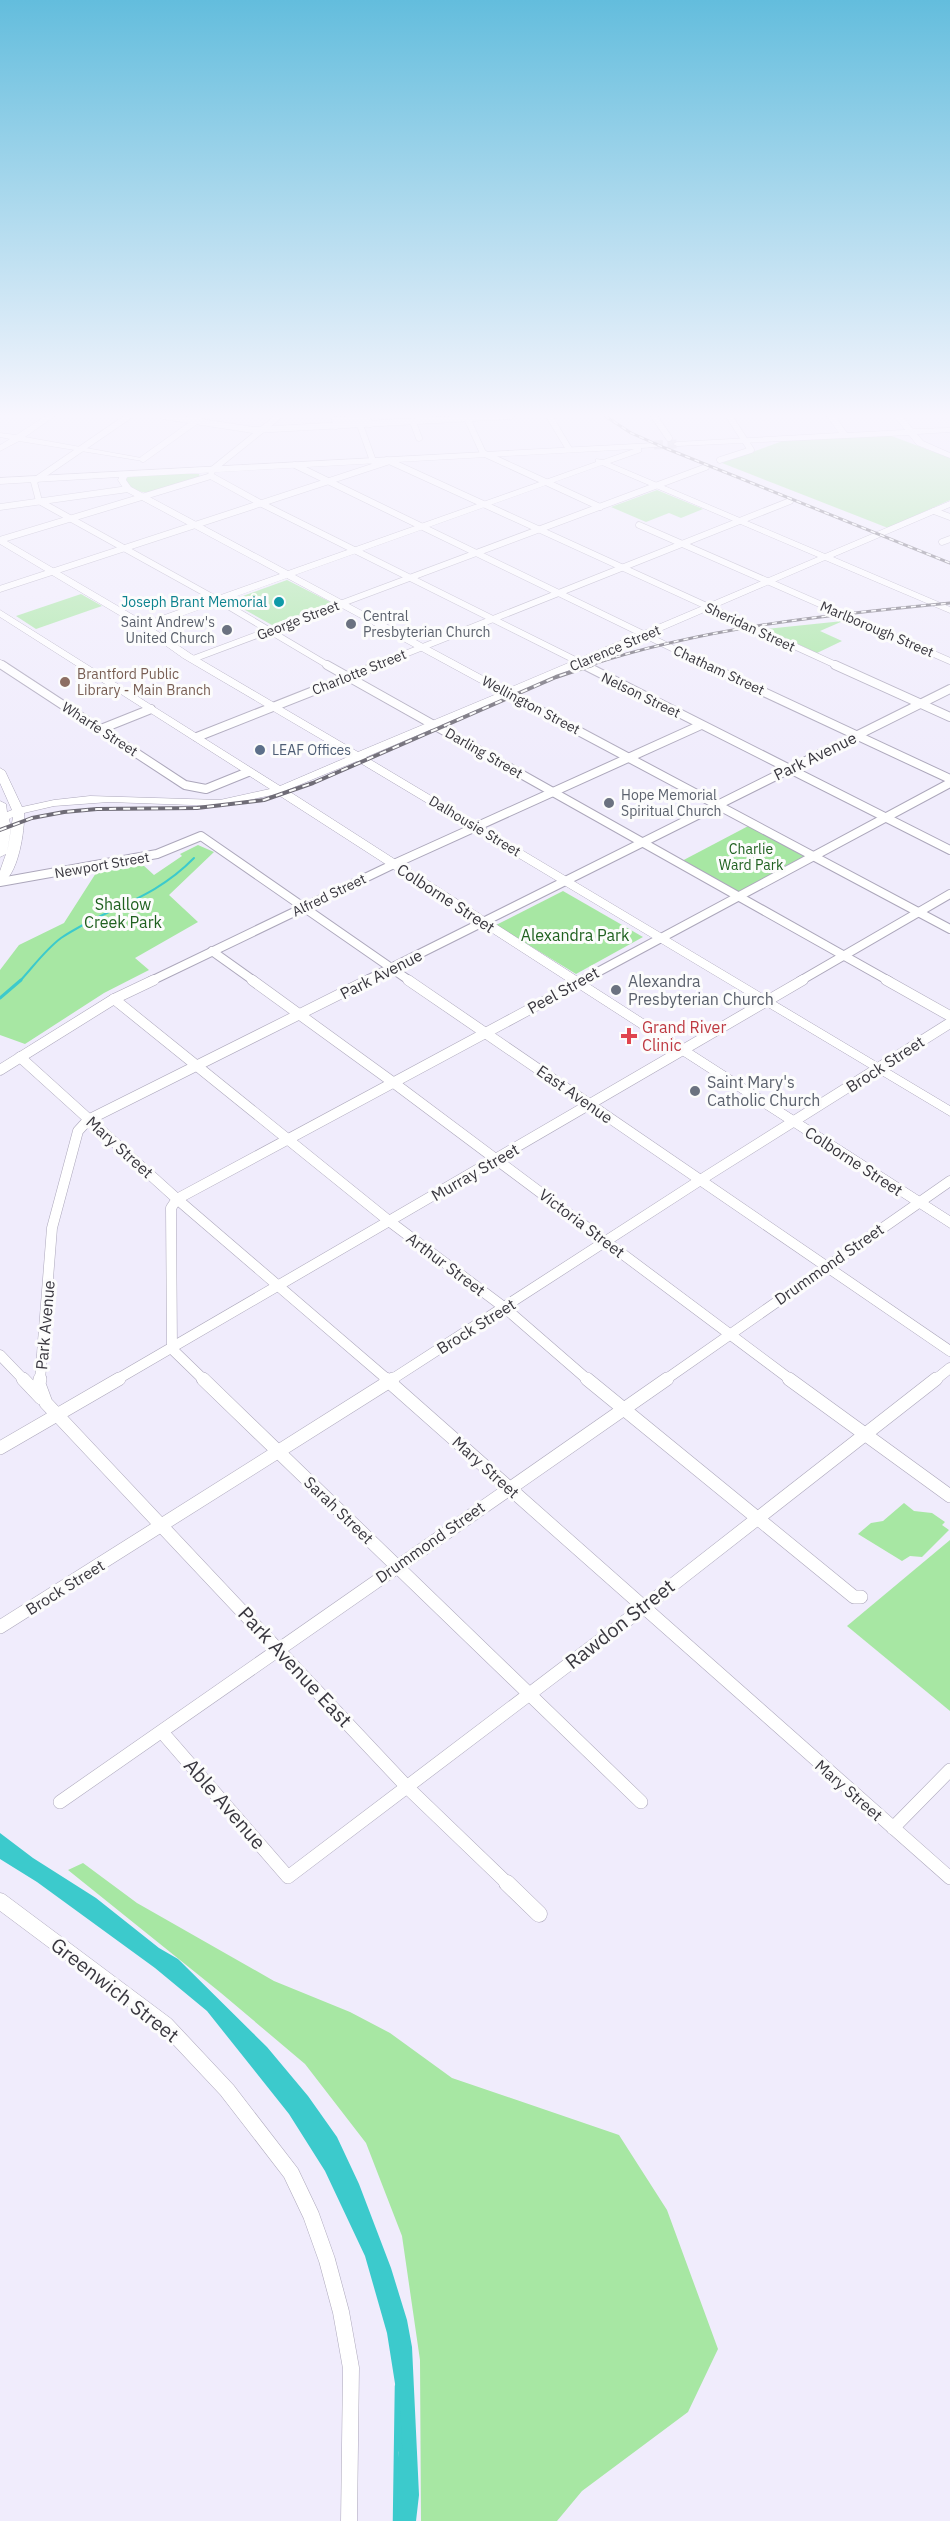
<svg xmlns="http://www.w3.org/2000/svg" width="950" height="2521" font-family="'IBM Plex Sans',sans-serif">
	<rect width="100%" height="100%" fill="#f0ecfc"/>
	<g fill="#a7e7a3">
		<path d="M889,435L950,458V500L888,528L722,463L788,439Z"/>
		<path d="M131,474H199L200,477C177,484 141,506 125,480Z"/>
		<path d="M657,490L703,509L681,518L669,513L646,522L611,507Z"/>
		<path d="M287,580L332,603L272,625L229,601Z"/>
		<path d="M81,594L102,606L36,629L16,616Z"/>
		<path d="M843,621L820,631L842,641L817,653L766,629Z"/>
		<path d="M754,823L814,855L738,896L678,863Z"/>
		<path d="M198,845L214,852L169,895L198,922L135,958L149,970L104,993L25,1044L0,1035V970L19,945L64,923L96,873L143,865L154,875L182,856L180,854Z"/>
		<path d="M563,891L643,937L576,974L496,925Z"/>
		<path d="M904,1503L914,1511L932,1513L945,1522L942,1525L949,1530L922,1557L910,1556L902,1561L858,1534L871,1523L883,1521Z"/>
		<path d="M950,1540V1711L847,1626Z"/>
		<path d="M83,1863L137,1903L274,1981L350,2012L390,2033L452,2078L619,2135L667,2210L718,2349L688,2412L582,2491L557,2521H421L420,2360L402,2236L366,2143L305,2064L221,1993L68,1870Z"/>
	</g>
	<path fill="#3ccacc" d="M0,1833L33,1858L96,1898L159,1948L178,1959L267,2047L308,2096L337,2137L359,2184L391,2268L407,2320L412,2347L419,2495L416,2521H395L400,2415L387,2333L365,2256L325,2171L289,2114L207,2011L155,1968L37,1882L0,1859Z"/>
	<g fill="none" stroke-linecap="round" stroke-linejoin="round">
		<path stroke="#3ccacc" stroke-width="2" d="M20,981C33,967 45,950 61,938C107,907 152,901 194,858"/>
		<path stroke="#3ccacc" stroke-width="3" d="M0,998L21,980"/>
		<path stroke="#3ccacc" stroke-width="4.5" d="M395,2521L397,2386L400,2450"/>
		<path stroke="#cbc8d6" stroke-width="9" stroke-dasharray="9 4.5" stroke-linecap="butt" d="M654,445L677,444"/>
		<defs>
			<g id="street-far4">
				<path d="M129,416L37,479L34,482L39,501L223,603L329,666"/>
				<path d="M163,416L253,430L511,416"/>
				<path d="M466,416L483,453L600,507"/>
				<path d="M549,416L569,449"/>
				<path d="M654,416L669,438"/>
				<path d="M413,422L419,438"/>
				<path d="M360,425L373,461"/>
				<path d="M336,426L335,420L367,418L370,424"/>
				<path d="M143,459L199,419"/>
				<path d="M387,460L838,666"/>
				<path d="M720,460L751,450L729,416"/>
				<path d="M295,465L709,666"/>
				<path d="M211,476L262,504L587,666"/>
				<path d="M211,476L212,470L279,416"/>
				<path d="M0,507L128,489"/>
				<path d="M934,511L950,517"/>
				<path d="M639,525L950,661"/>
				<path d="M0,540L211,476"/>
				<path d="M942,542L950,539"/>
				<path d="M0,589L390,461"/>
				<path d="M193,659L706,467"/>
				<path d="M0,663L5,666"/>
				<path d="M375,666L790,501"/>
			</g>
			<g id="street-far3">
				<path d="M2,665L185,785L206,789L248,772"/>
				<path d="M327,665L889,981"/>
				<path d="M584,665L950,850"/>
				<path d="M706,665L950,779"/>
				<path d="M835,665L950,717"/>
				<path d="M509,694L950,929"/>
				<path d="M101,729L151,709"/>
				<path d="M197,737L379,665"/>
				<path d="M0,882L157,854L201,836L410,981"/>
				<path d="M212,951L254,981"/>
				<path d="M151,981L394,864L701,725"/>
				<path d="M365,981L950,689"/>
				<path d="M581,981L950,783"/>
				<path d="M800,981L950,894"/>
			</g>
			<g id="street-far2">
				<path d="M252,980L394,1083L791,1380"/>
				<path d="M408,980L950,1351"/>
				<path d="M886,980L950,1016"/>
				<path d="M114,999L389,1221L505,1308L588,1380"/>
				<path d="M20,1057L177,1199L388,1380"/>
				<path d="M0,1070L114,999L154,980"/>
				<path d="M0,1355L24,1380"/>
				<path d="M40,1380L52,1228L78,1131L88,1120L368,980"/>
				<path d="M116,1380L803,980"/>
				<path d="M204,1380L172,1349L171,1208L177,1199L584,980"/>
				<path d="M391,1380L702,1179L950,1023"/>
				<path d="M665,1380L950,1181"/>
				<path d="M935,1380L950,1368"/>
			</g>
			<g id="street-far1">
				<path d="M23,1379L41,1398"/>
				<path d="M40,1379L39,1384L46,1403L408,1788L508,1884"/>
				<path d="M203,1379L641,1802"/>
				<path d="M386,1379L950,1878"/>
				<path d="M587,1379L854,1597H861"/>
				<path d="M789,1379L950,1496"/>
				<path d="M0,1448L119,1379"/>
				<path d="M0,1627L393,1379"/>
				<path d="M162,1732L288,1877L643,1608L936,1379"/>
				<path d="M60,1802L667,1379"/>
				<path d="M893,1828L950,1770"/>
			</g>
			<g id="street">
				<path d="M507,1883L539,1914"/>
				<path d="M0,1901L166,2025L227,2090L291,2173L311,2215L327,2260L341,2312L351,2368L349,2521"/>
			</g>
			<g id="secondary">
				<path d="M46,416H55L25,437L147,459L143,461L19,441L0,451V445L10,439L0,437V433L16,435Z"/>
				<path d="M827,416H835L847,433L905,430L894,416H902L913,429L950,428V432L917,434L923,441L950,453V458L917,445L909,435L677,446L673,444L677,442L839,433Z"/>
				<path d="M654,443H657V447L641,448V452L610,463L825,554L950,501V507L833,557L950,607V613L825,560L514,694L513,696L507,697L366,757L950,1106V1116L357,761L287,790L950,1216V1228L277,794L220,806L109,802L54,806L24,813C25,830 18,878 0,884V871L6,854L0,857V801L6,804L7,812L12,810L0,783V768L5,771L22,807L54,800L90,796L220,800L270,789L0,617V610L280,786L350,756L183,658L141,628L0,544V537L145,622L280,574L125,491L118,480L119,477L0,484V478ZM634,449L603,460L596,459V462L288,571L131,487L126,480L127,477ZM602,465L818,557L507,689L295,575ZM287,578L499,693L358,752L191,654L151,627ZM13,817L7,853L11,828L9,819Z"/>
			</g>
		</defs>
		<use href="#street-far4" stroke="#aca7bb" stroke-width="7"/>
		<use href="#street-far3" stroke="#aca7bb" stroke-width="10"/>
		<use href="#street-far2" stroke="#aca7bb" stroke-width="11"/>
		<use href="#street-far1" stroke="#aca7bb" stroke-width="14"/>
		<use href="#street" stroke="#aca7bb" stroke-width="17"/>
		<use href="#secondary" stroke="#aca7bb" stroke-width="1"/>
		<use href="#street-far4" stroke="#fff" stroke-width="6"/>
		<use href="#street-far3" stroke="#fff" stroke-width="8"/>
		<use href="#street-far2" stroke="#fff" stroke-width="10"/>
		<use href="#street-far1" stroke="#fff" stroke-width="13"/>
		<use href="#street" stroke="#fff" stroke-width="16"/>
		<use href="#secondary" fill="#fff" fill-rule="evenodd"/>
		<defs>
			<g id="rail-far1">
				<path d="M605,416L631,433L665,448L950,563"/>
				<path d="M587,666C705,627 827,615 950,603"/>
			</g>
			<path id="rail" d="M0,830L32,818L64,812L97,809L197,808L264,800L313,783L556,677L592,665"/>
		</defs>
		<use href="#rail-far1" stroke="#6f6c76" stroke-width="3"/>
		<use href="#rail" stroke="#6f6c76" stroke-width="4"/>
		<use href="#rail-far1" stroke="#fcfcfc" stroke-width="1.5" stroke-dasharray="5" stroke-linecap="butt"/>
		<use href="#rail" stroke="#fcfcfc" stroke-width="2" stroke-dasharray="7" stroke-linecap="butt"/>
	</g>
	<linearGradient id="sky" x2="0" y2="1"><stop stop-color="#63bddd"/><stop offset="0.54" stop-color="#f8f6fe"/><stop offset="1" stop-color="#f8f6fe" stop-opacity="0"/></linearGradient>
	<rect width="950" height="769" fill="url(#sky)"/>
	<circle fill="#0f9aa8" stroke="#fcfcfc" stroke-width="2" cx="279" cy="602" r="6"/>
	<g fill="#6b7280" stroke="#fcfcfc" stroke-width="2">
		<circle cx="351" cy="624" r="6"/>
		<circle cx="227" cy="630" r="6"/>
		<circle cx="609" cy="803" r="6"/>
		<circle cx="616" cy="990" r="6"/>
		<circle cx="695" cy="1091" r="6"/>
	</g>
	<circle fill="#8d6e63" stroke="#fcfcfc" stroke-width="2" cx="65" cy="682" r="6"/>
	<circle fill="#5c6f8a" stroke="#fcfcfc" stroke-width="2" cx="260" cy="750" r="6"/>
	<path fill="#e0444e" stroke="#fcfcfc" stroke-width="2" d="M626 1027h6v6h6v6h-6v6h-6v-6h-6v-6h6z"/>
	<g text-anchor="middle" stroke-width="6" stroke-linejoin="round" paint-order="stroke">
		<g font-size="14" fill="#0d838f" stroke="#fcfcfc" text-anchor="end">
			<text x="267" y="607">Joseph Brant Memorial</text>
		</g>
		<g font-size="14" fill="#5b616d" stroke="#fcfcfc" text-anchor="start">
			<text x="363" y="621">Central<tspan x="363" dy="16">Presbyterian Church</tspan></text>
			<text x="215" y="627" text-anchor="end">Saint Andrew's<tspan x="215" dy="16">United Church</tspan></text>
			<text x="621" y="800">Hope Memorial<tspan x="621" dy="16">Spiritual Church</tspan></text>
		</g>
		<g font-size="14" fill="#39373f" stroke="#fcfcfc">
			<text transform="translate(298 620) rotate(-21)" y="5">George Street</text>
			<text transform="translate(750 627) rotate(25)" y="5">Sheridan Street</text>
			<text transform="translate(877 629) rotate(23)" y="5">Marlborough Street</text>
			<text transform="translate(615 648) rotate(-23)" y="5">Clarence Street</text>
			<text transform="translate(719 670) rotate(25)" y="5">Chatham Street</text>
			<text transform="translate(359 672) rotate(-22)" y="5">Charlotte Street</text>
			<text transform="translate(641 695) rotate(26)" y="5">Nelson Street</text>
			<text transform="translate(531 705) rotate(28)" y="5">Wellington Street</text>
			<text transform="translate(100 729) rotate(33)" y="5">Wharfe Street</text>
			<text transform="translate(484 753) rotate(30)" y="5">Darling Street</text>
			<text transform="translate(475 826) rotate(31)" y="5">Dalhousie Street</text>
			<text transform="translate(102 865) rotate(-10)" y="5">Newport Street</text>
			<text transform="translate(329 895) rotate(-26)" y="5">Alfred Street</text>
		</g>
		<g font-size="14" fill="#785e54" stroke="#fcfcfc" text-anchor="start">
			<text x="77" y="679">Brantford Public<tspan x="77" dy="16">Library - Main Branch</tspan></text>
		</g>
		<g font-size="14" fill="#4e5e75" stroke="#fcfcfc" text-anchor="start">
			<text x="272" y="755">LEAF Offices</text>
		</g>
		<g font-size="14" fill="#206120" stroke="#fcfcfc">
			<text x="751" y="854">Charlie<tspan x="751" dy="16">Ward Park</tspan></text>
		</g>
		<g font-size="16" fill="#39373f" stroke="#fcfcfc">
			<text transform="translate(815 756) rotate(-26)" y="6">Park Avenue</text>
			<text transform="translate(446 898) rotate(33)" y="6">Colborne Street</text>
			<text transform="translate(381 974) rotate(-27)" y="6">Park Avenue</text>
			<text transform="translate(563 990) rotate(-29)" y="6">Peel Street</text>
			<text transform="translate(885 1064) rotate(-33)" y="6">Brock Street</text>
			<text transform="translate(575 1094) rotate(35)" y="6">East Avenue</text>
			<text transform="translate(120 1147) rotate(42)" y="6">Mary Street</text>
			<text transform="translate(854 1161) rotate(33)" y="6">Colborne Street</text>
			<text transform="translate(475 1172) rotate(-30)" y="6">Murray Street</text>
			<text transform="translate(582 1223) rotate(37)" y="6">Victoria Street</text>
			<text transform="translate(446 1264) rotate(37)" y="6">Arthur Street</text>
			<text transform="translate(829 1264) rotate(-35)" y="6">Drummond Street</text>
			<text transform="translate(45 1325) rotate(-85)" y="6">Park Avenue</text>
			<text transform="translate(476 1326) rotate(-32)" y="6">Brock Street</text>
			<text transform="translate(486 1467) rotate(42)" y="6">Mary Street</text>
			<text transform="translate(339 1510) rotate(44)" y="6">Sarah Street</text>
			<text transform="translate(430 1542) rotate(-35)" y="6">Drummond Street</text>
			<text transform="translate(65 1587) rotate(-32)" y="6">Brock Street</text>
			<text transform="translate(849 1790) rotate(41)" y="6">Mary Street</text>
		</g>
		<g font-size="16" fill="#206120" stroke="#fcfcfc">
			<text x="123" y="910">Shallow<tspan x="123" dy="18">Creek Park</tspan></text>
			<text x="575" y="941">Alexandra Park</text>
		</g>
		<g font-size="16" fill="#5b616d" stroke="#fcfcfc" text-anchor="start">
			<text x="628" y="987">Alexandra<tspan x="628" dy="18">Presbyterian Church</tspan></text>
			<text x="707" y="1088">Saint Mary's<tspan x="707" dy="18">Catholic Church</tspan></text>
		</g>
		<g font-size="16" fill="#be3a42" stroke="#fcfcfc" text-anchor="start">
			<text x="642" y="1033">Grand River<tspan x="642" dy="18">Clinic</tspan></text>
		</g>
		<g font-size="20" fill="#39373f" stroke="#fcfcfc">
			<text transform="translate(620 1624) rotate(-38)" y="7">Rawdon Street</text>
			<text transform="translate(295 1667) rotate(47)" y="7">Park Avenue East</text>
			<text transform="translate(225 1804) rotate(49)" y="7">Able Avenue</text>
			<text transform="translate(115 1990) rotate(38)" y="7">Greenwich Street</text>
		</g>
	</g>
</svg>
